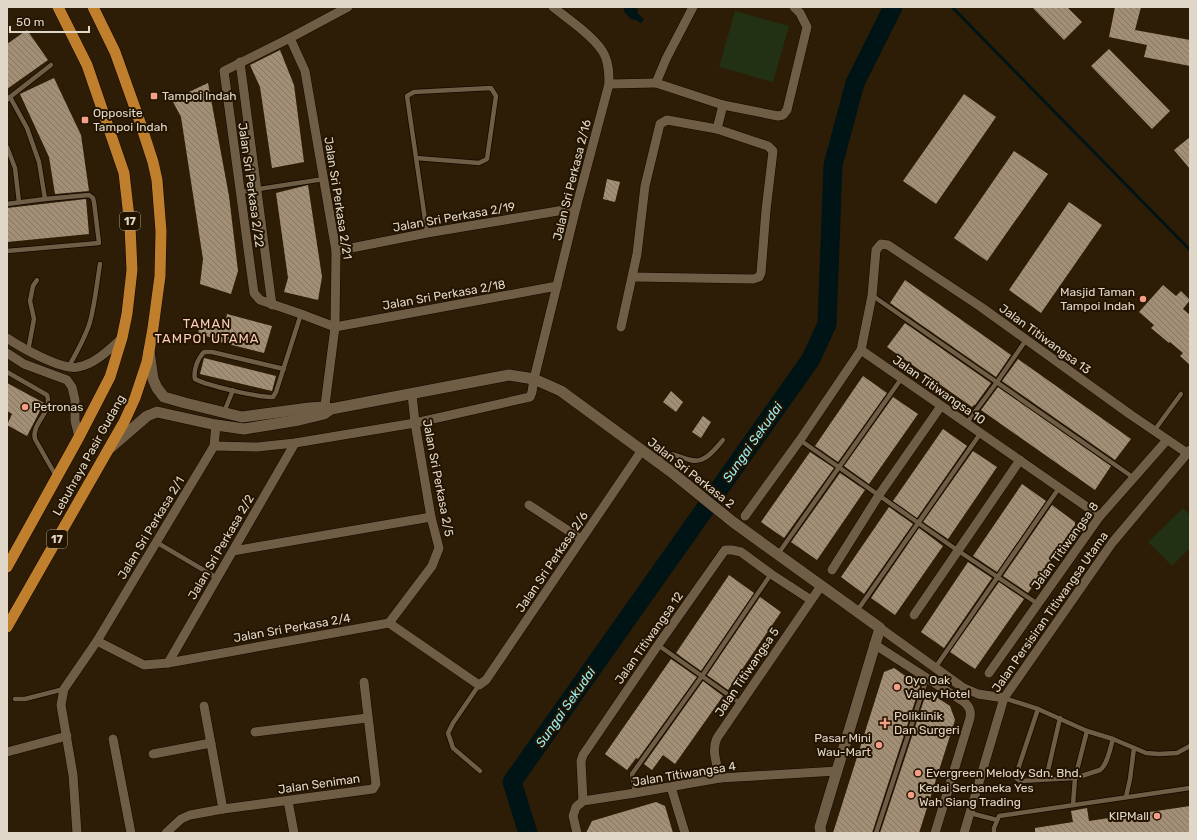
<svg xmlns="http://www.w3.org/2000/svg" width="1197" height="840" font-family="Rubik,sans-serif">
	<defs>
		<pattern id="building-back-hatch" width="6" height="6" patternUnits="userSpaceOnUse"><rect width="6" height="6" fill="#a28f75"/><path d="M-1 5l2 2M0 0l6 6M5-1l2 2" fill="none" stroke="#867764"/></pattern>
	</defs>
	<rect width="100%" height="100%" fill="#2d1d06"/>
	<g fill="#223013">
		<path d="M735,11L789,26L773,82L719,67Z"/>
		<path d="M1183,508L1190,515V548L1172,566L1148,542Z"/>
	</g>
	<path fill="#001315" d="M623,7H637L638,14L644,19L641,23L636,20L631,19L625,13Z"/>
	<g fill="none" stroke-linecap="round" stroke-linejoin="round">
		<path stroke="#001315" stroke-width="3" d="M952,7L1190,250"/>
		<path stroke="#001315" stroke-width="19" d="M528,833L512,782L811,359L827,324L833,165L855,83L893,7"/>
	</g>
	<g fill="url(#building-back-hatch)">
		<path d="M1032,7H1067L1082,22L1064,40Z"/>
		<path d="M1115,7H1141L1135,30L1190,40V66L1144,57L1147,45L1109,37Z"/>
		<path d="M27,30L48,60L7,89V44Z"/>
		<path d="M1109,49L1170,111L1152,129L1091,66Z"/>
		<path d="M280,50L294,85L304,162L272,168L260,87L250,65Z"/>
		<path d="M54,78L81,135L89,191L55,194L49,157L20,94Z"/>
		<path d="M208,83L229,196L238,271L231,294L200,284L203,259L181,117L172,100Z"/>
		<path d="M964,94L996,117L936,204L903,181Z"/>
		<path d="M1190,137V169L1174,150Z"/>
		<path d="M1014,151L1048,174L987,261L954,238Z"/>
		<path d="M607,179L620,182L615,202L603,199Z"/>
		<path d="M308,185L322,277L318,300L284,292L288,278L276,193Z"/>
		<path d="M86,199L89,234L7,242V208Z"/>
		<path d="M1069,202L1102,225L1041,313L1009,290Z"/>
		<path d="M905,280L1011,355L996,377L890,303Z"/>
		<path d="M1163,285L1176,296L1181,291L1190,300L1183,309L1190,315V365L1180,356L1183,353L1170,342L1169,343L1151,328L1154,325L1139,312Z"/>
		<path d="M227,314L272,326L264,353L220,342L221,340L198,334L200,322L224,328Z"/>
		<path d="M905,323L991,383L975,405H974L972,407L887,347Z"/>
		<path d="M204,358L276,376L272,391L200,374Z"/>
		<path d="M1018,359L1131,439L1115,460L1002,381Z"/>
		<path d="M863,376L887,393L838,462L815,446Z"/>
		<path d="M7,383L44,403L27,436L7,425L12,414L7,411Z"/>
		<path d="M998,387L1111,466L1095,490L981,410Z"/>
		<path d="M671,391L683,402L676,412L663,402Z"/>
		<path d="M893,397L918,414L869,484L844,466Z"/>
		<path d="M703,416L711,422L701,438L692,432Z"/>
		<path d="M943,429L967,446L917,518L893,501Z"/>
		<path d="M973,451L997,467L948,539L923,522Z"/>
		<path d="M810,452L834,468L784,538L761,522Z"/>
		<path d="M840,473L865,490L817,560L791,542Z"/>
		<path d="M1022,484L1046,501L997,572L973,556Z"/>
		<path d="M1052,505L1075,522V525L1028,593L1003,576Z"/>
		<path d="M889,507L913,524L864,594L841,577Z"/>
		<path d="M919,528L943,546L895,615L871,598Z"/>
		<path d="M968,562L992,578L944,648L921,632Z"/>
		<path d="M729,575L754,593L701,671L676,653Z"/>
		<path d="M999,582L1024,599L975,669L950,652Z"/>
		<path d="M760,597L781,612L728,690L707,675Z"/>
		<path d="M671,659L697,677L638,759L636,758L627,770L605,754Z"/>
		<path d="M894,668L920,686L872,833H833L884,672Z"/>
		<path d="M703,681L723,696L675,764L663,755L652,770L644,764Z"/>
		<path d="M927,691L950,706L955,720L919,833H880Z"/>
		<path d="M656,802L665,806L673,833H586L592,821Z"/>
		<path d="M1190,806V833H1035V828L1073,822L1071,811L1087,808L1089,821Z"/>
	</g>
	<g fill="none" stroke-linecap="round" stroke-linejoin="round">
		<defs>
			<g id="service">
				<path d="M10,97L51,65"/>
				<path d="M7,100L10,97L27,128L39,162L45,199"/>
				<path d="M7,147L15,168L19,202"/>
				<path d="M416,158L479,163L487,159L496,96L491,88L414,92L407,96L427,233"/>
				<path d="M240,192L324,179"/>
				<path d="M7,204L45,199L89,195L93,198L94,202L99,243L7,251"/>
				<path d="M873,296L1134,478"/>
				<path d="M28,351L34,319L30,301L33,286L37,280"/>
				<path d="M69,366C77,352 85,338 90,322C95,303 97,283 100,264"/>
				<path d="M284,369L212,352H204C198,358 193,370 195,379C208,386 257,397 273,397L276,392L301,314"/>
				<path d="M7,372L47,395C53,413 31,423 35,439L56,476"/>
				<path d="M224,412L233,390"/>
				<path d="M966,424L997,382L1026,340"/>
				<path d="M1154,431L1181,394"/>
				<path d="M800,440L957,550L1038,604"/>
				<path d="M657,462C659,460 662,457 664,455C673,450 689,464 700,460C709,458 717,447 723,440"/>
				<path d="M156,542L217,578"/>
				<path d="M778,554L901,379"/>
				<path d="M857,611L980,434"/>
				<path d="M658,645L740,703"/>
				<path d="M935,668L1059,488"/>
				<path d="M479,685L453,723L448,733L453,748L480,771"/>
				<path d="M1004,698L1038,709L1087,731L1113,739L1146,753L1159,754L1177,753L1190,746"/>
				<path d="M15,699H25L64,689"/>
				<path d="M1038,709L1017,772L1016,778L1020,781L1075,778L1100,770C1108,764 1110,748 1113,739"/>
				<path d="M1046,779L1060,718"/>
				<path d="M635,793L632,774L702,676L771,574"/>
				<path d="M1126,797L1130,779L1134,748"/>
				<path d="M1073,805L1075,778L1087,731"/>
				<path d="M970,813L997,820"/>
				<path d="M876,833L927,678"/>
				<path d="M994,833V828L999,816L1190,788"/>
			</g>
			<g id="minor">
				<path d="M348,7L290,38L224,71L254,293L260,300L301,314L335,327L557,286"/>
				<path d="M693,7L666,59L656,83L723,105L778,116L783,115L787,110L807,27L800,13L794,7"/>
				<path d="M290,38L305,71L336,251L335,327L324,413"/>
				<path d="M240,62L272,305"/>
				<path d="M609,84L656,83"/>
				<path d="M336,251L427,233L576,208"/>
				<path d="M633,277L753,279L759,277L761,273L766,210L773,151L768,146L717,129L723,105"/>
				<path d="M621,327L637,254L645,186L660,124L667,120L717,129"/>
				<path d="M7,338C20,347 63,371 78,367C95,364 110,349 122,338"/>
				<path d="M7,353L24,364L67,380L72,387L75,400V421L79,437"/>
				<path d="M214,446L257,447L295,443L415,423L530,397L532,392L534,379L576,208L609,84C609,74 609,65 605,56C598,39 568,19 553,7"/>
				<path d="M529,505L581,539"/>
				<path d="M745,516L800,440L861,350"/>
				<path d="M1100,516L861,350L872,296L876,250L881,244L888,245L981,307L1131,415L1187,453"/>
				<path d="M233,551L431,517"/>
				<path d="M832,570L879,495L941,406"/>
				<path d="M914,615L1020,460"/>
				<path d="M389,623L432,566L439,548L431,517L415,423L412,394"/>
				<path d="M880,628L962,687L978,694L1004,698"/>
				<path d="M97,641L144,665L168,663L389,623L479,685L486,680L642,450"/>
				<path d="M874,644L964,702C970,707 971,711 970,718L935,833"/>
				<path d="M168,663L295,443"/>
				<path d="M989,673L1100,516L1167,440"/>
				<path d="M204,706L223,809"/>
				<path d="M255,732L367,718"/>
				<path d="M113,739L131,833"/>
				<path d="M7,752L67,736"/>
				<path d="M153,754L211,743"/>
				<path d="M720,778C717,764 711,751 717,738L821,586"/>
				<path d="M671,787L685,833"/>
				<path d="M288,801L294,833"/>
				<path d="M583,801L581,761L583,755L658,645L725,550H732L741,552L771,574L811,600"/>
				<path d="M77,833L73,775L61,705L64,689L97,641L214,446L216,425"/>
				<path d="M166,833L181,819L190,815L223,809L373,789L376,784L364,682"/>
				<path d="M577,833L573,816L576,807L583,801L635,793L720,778L837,771"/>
				<path d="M964,833L1004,698L1112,543L1190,450"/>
			</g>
			<g id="tertiary">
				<path d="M149,351L153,379L157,388L164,397L185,403L242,417L309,408L324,407L331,409L509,375L534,379L561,391L670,471L733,522L880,628L820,827L821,833"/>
				<path d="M110,448L147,416L157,412L216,425L244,429L299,420L324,414L331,409"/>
			</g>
			<g id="trunk">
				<path d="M7,567L79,437L110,377L122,338L127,314L132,270L130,226L124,173L87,65L58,7"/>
				<path d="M7,627L124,422L135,398L147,362L153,328L160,276L161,231L157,180L153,162L140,122L115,52L93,7"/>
			</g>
		</defs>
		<use href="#service" stroke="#140700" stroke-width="6"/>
		<use href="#minor" stroke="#140700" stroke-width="10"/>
		<use href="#tertiary" stroke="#140700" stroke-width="12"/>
		<use href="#trunk" stroke="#140700" stroke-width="12"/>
		<use href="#service" stroke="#6f5e45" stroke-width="4.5"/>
		<use href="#minor" stroke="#6f5e45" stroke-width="9"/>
		<use href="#tertiary" stroke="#6f5e45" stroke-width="11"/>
		<use href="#trunk" stroke="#c07f2d" stroke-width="11"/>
	</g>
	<g fill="#f49e87" stroke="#231400" stroke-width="1.5">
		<rect x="150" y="92" width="8" height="8" rx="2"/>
		<rect x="81" y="116" width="8" height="8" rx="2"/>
		<circle cx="1143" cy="299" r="4"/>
		<circle cx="25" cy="407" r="4"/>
		<circle cx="897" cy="687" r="4"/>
		<path d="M883 717h4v4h4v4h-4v4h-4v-4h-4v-4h4z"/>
		<circle cx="879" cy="745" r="4"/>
		<circle cx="918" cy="773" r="4"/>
		<circle cx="911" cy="795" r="4"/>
		<circle cx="1157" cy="816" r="4"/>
	</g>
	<g text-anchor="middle" stroke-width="4" stroke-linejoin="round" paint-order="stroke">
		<g fill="#231400" stroke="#a89c8d" stroke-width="1">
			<rect x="120" y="212" width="20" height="18" rx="3"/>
			<rect x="47" y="530" width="20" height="18" rx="3"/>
		</g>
		<g font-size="11" font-weight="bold" fill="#e1d7c9">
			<text x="130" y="225">17</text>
			<text x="57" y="543">17</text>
		</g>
		<g font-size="12" fill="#e1d7c9" stroke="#231400" text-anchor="start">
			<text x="162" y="100">Tampoi Indah</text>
			<text x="93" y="117">Opposite<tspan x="93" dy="14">Tampoi Indah</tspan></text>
			<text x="1135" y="296" text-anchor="end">Masjid Taman<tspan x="1135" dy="14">Tampoi Indah</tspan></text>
			<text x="33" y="411">Petronas</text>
			<text x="905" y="684">Oyo Oak<tspan x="905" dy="14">Valley Hotel</tspan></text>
			<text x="894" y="720">Poliklinik<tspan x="894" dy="14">Dan Surgeri</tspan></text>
			<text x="871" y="742" text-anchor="end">Pasar Mini<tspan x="871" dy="14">Wau-Mart</tspan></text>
			<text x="926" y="777">Evergreen Melody Sdn. Bhd.</text>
			<text x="919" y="792">Kedai Serbaneka Yes<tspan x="919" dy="14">Wah Siang Trading</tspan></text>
			<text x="1149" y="820" text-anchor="end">KIPMall</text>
		</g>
		<g font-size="12" fill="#e1d7c9" stroke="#231400">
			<text transform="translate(572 180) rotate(-76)" y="4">Jalan Sri Perkasa 2/16</text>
			<text transform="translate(251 185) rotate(82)" y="4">Jalan Sri Perkasa 2/22</text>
			<text transform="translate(338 198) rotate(81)" y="4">Jalan Sri Perkasa 2/21</text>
			<text transform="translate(454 217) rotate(-10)" y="4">Jalan Sri Perkasa 2/19</text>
			<text transform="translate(444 295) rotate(-10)" y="4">Jalan Sri Perkasa 2/18</text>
			<text transform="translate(1045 339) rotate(36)" y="4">Jalan Titiwangsa 13</text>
			<text transform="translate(939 390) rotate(35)" y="4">Jalan Titiwangsa 10</text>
			<text transform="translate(89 455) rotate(-61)" y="4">Lebuhraya Pasir Gudang</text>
			<text transform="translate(691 473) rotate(38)" y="4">Jalan Sri Perkasa 2</text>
			<text transform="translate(438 478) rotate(79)" y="4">Jalan Sri Perkasa 2/5</text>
			<text transform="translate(151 528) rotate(-59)" y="4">Jalan Sri Perkasa 2/1</text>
			<text transform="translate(1065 546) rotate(-54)" y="4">Jalan Titiwangsa 8</text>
			<text transform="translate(221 547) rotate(-60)" y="4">Jalan Sri Perkasa 2/2</text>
			<text transform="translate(552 562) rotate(-56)" y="4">Jalan Sri Perkasa 2/6</text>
			<text transform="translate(1050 612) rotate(-55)" y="4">Jalan Persisiran Titiwangsa Utama</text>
			<text transform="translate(292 628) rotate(-10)" y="4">Jalan Sri Perkasa 2/4</text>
			<text transform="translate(649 638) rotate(-55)" y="4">Jalan Titiwangsa 12</text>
			<text transform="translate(747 672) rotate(-56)" y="4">Jalan Titiwangsa 5</text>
			<text transform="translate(684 774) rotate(-9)" y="4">Jalan Titiwangsa 4</text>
			<text transform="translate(319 784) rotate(-8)" y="4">Jalan Seniman</text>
		</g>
		<g font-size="13" letter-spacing="1" fill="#feccbf" stroke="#231400">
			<text x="207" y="328">TAMAN<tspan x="207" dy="15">TAMPOI UTAMA</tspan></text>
		</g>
		<g font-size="13" font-style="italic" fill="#97edf4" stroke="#231400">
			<text transform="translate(752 442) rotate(-55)" y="5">Sungai Sekudai</text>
			<text transform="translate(565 707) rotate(-55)" y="5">Sungai Sekudai</text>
		</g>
	</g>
	<rect width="1197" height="840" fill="none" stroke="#e1d7c9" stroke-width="16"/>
	<path d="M10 26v6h79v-6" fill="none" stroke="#e1d7c9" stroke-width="2"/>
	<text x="16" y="26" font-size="12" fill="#e1d7c9" stroke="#231400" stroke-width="3" paint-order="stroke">50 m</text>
</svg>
